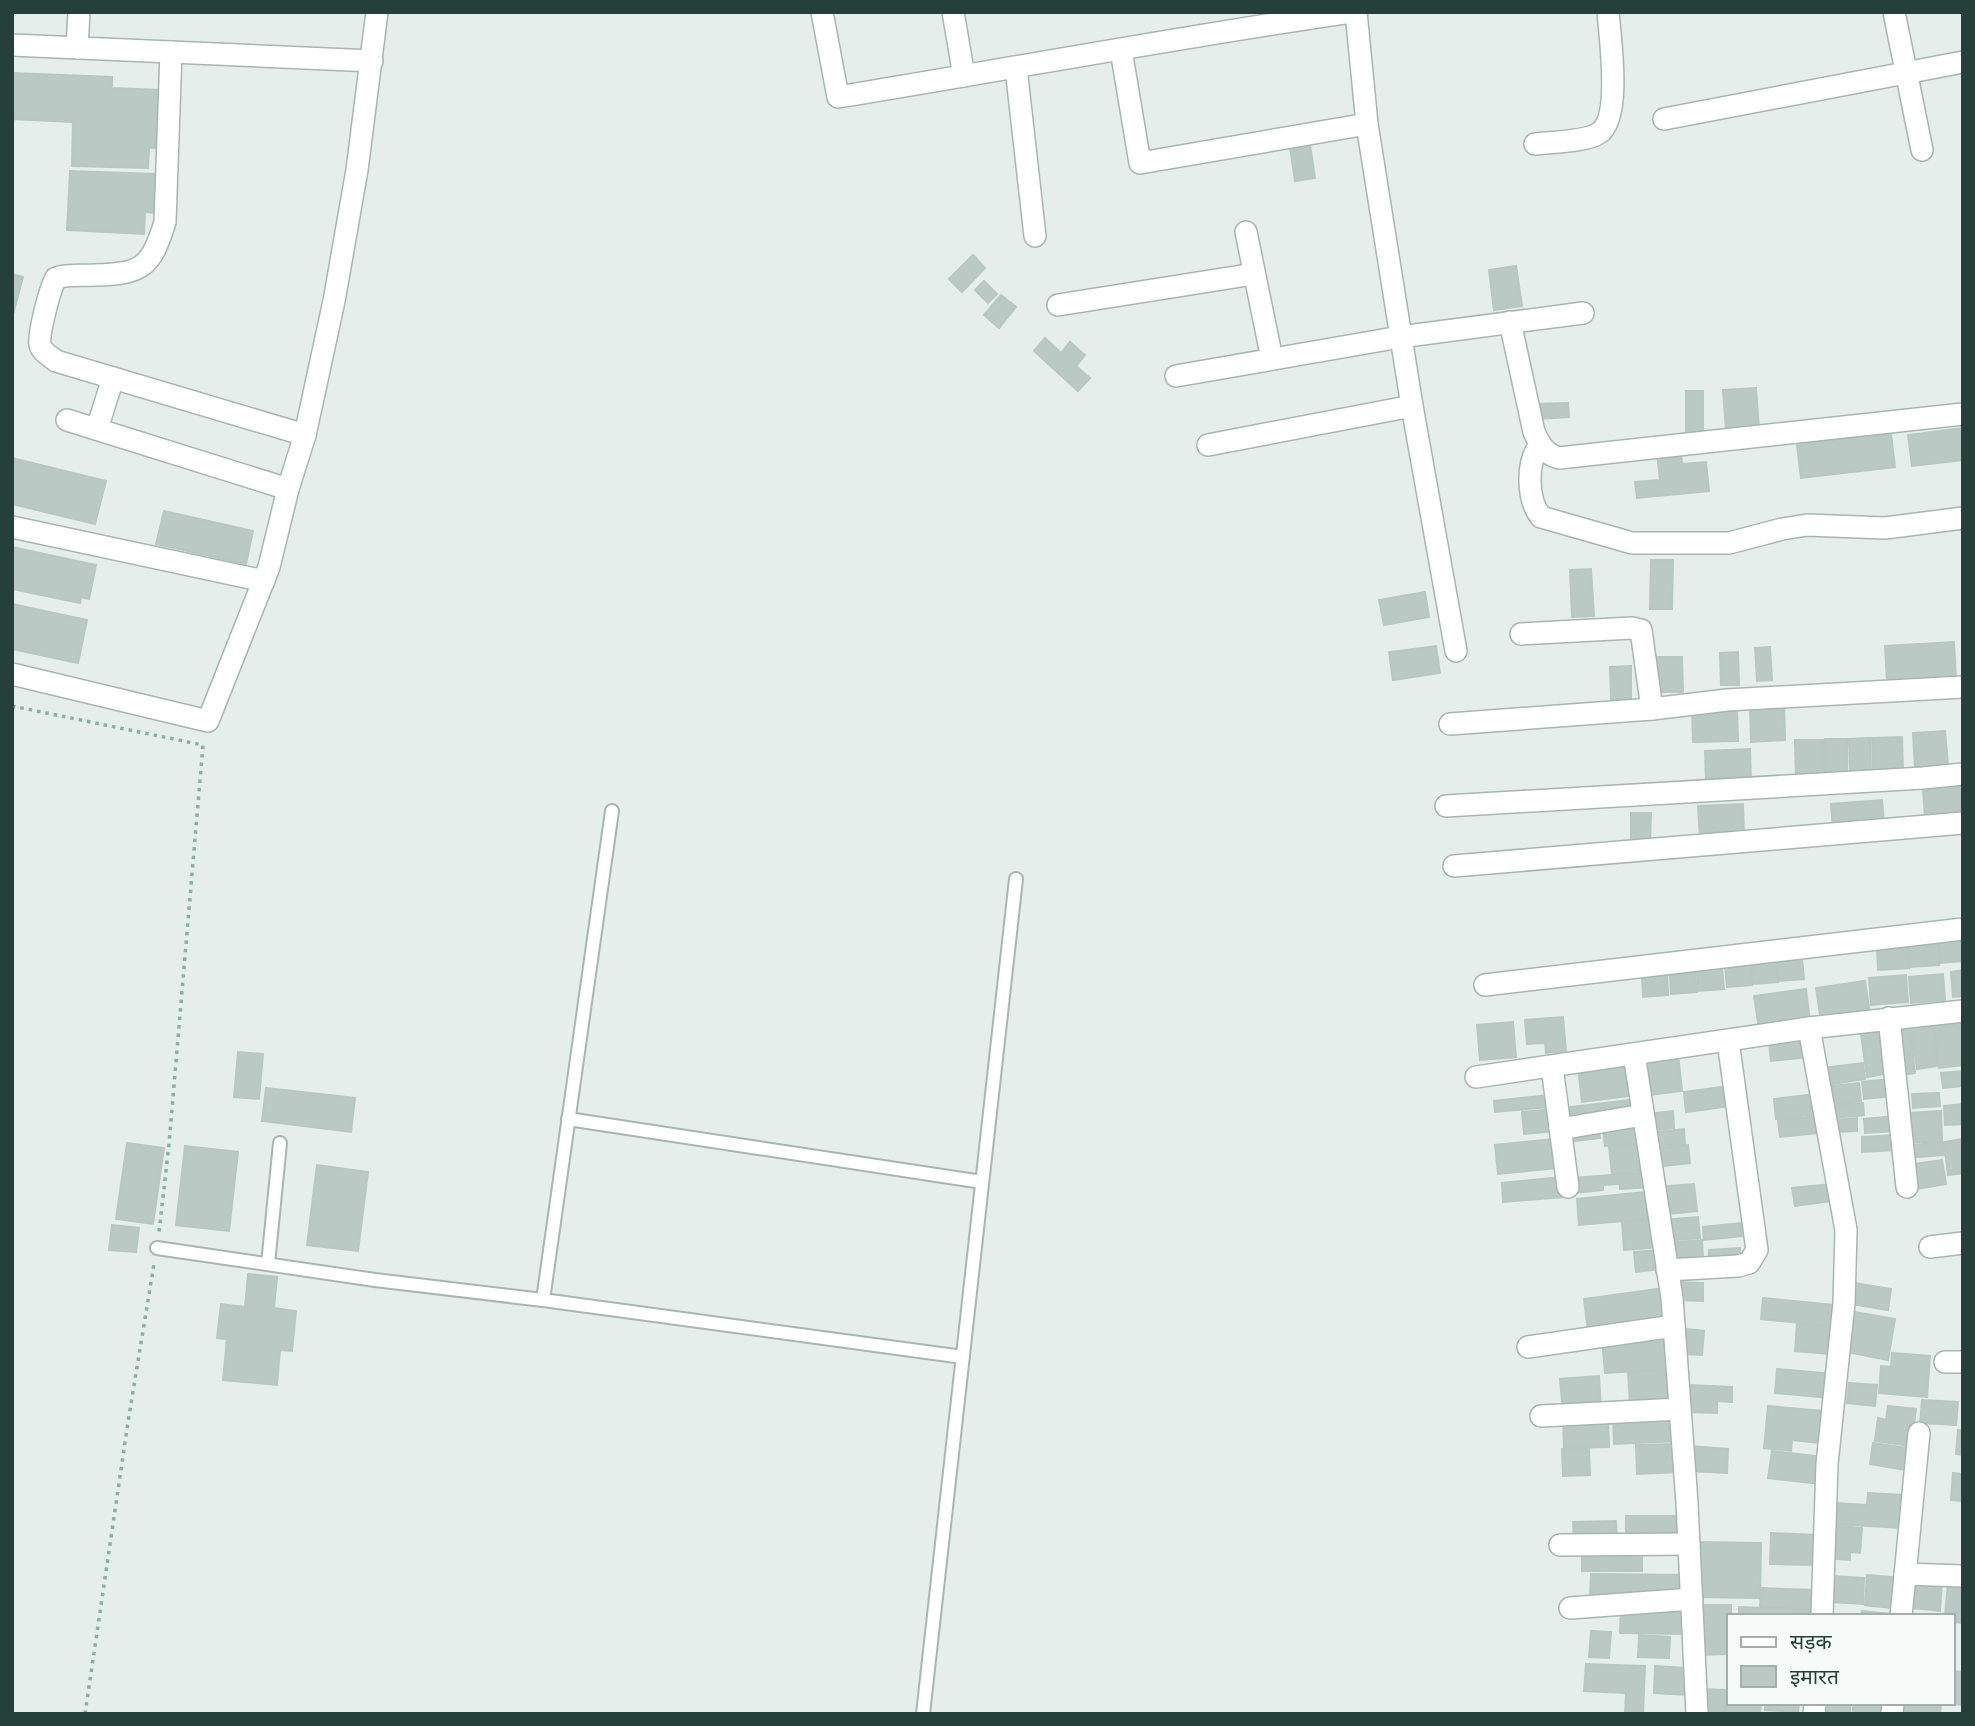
<svg xmlns="http://www.w3.org/2000/svg" width="1975" height="1726" font-family="Manrope,'Noto Sans Devanagari',sans-serif">
	<rect width="100%" height="100%" fill="#e6eeeb"/>
	<g fill="#bbc9c4" stroke="#b8c7c2" stroke-width="2">
		<path d="M12,73L112,77V88L161,90L159,148H149L148,168L72,166L73,122L12,119Z"/>
		<path d="M1309,138L1315,178L1295,181L1289,141Z"/>
		<path d="M70,171L156,174L154,213L145,212L144,234L67,230Z"/>
		<path d="M973,255L985,268L962,292L949,279Z"/>
		<path d="M1516,266L1522,306L1494,310L1489,270Z"/>
		<path d="M12,274L23,277L12,318Z"/>
		<path d="M984,281L997,294L988,303L975,290Z"/>
		<path d="M1001,295L1016,307L999,328L984,315Z"/>
		<path d="M1045,338L1061,353L1070,342L1085,355L1076,366L1090,378L1078,391L1034,351Z"/>
		<path d="M1756,388L1759,429L1726,431L1723,390Z"/>
		<path d="M1686,391H1703V436L1686,435Z"/>
		<path d="M1568,403L1569,417L1537,419L1536,404Z"/>
		<path d="M1963,428V460L1912,466L1908,435Z"/>
		<path d="M1891,434L1895,467L1801,478L1797,445Z"/>
		<path d="M1681,451L1682,464L1706,462L1709,491L1637,498L1635,482L1660,480L1657,453Z"/>
		<path d="M12,458L106,481L95,524L12,504Z"/>
		<path d="M164,511L253,531L246,564L156,544Z"/>
		<path d="M12,547L96,565L89,599L81,597L80,603L12,589Z"/>
		<path d="M1651,560H1673L1672,609H1650Z"/>
		<path d="M1591,569L1594,616L1572,617L1570,570Z"/>
		<path d="M1425,592L1429,617L1384,625L1379,600Z"/>
		<path d="M12,604L87,620L78,663L12,649Z"/>
		<path d="M1954,642L1956,679L1887,682L1885,646Z"/>
		<path d="M1436,646L1440,673L1393,680L1389,652Z"/>
		<path d="M1770,647L1772,680L1757,681L1755,648Z"/>
		<path d="M1738,652L1739,685H1721L1720,653Z"/>
		<path d="M1651,657H1682L1683,692H1652Z"/>
		<path d="M1631,666V700H1611L1610,667Z"/>
		<path d="M1784,703L1785,740L1751,742L1750,704Z"/>
		<path d="M1737,709L1738,741L1693,742L1692,710Z"/>
		<path d="M1945,731L1948,765L1915,768L1913,733Z"/>
		<path d="M1902,737L1903,770L1873,771L1872,738Z"/>
		<path d="M1870,738L1871,775H1850L1849,739Z"/>
		<path d="M1825,739H1847V773L1825,774Z"/>
		<path d="M1795,740H1823L1824,779H1796Z"/>
		<path d="M1750,749L1751,782L1706,784L1705,751Z"/>
		<path d="M1963,786V817L1925,819L1923,788Z"/>
		<path d="M1882,800L1884,824L1833,828L1831,804Z"/>
		<path d="M1743,804L1744,837L1700,839L1698,806Z"/>
		<path d="M1631,813H1651L1650,844L1631,843Z"/>
		<path d="M1963,940V961L1940,963L1939,942Z"/>
		<path d="M1938,943L1939,965L1910,967L1908,946Z"/>
		<path d="M1907,946L1909,968L1878,970L1877,949Z"/>
		<path d="M1802,958L1804,979L1779,981L1777,960Z"/>
		<path d="M1776,961L1778,982L1753,984L1751,963Z"/>
		<path d="M1750,964L1752,985L1727,987L1725,966Z"/>
		<path d="M1722,968L1724,989L1698,991L1697,969Z"/>
		<path d="M1963,970V996L1953,997L1951,972Z"/>
		<path d="M1695,971L1697,992L1671,994L1670,973Z"/>
		<path d="M1667,974L1668,995L1643,997L1642,976Z"/>
		<path d="M1943,974L1945,1000L1911,1003L1909,977Z"/>
		<path d="M1906,975L1908,1002L1871,1005L1869,978Z"/>
		<path d="M1865,981L1870,1014L1821,1021L1816,988Z"/>
		<path d="M1806,989L1810,1022L1759,1029L1754,996Z"/>
		<path d="M1563,1017L1566,1051L1546,1053L1545,1043L1527,1044L1525,1020Z"/>
		<path d="M1963,1018V1065L1939,1068L1934,1022Z"/>
		<path d="M1932,1019L1938,1066L1917,1069L1910,1022Z"/>
		<path d="M1513,1022L1516,1057L1480,1060L1477,1025Z"/>
		<path d="M1882,1024L1890,1073L1867,1077L1860,1027Z"/>
		<path d="M1910,1027L1915,1073L1902,1075L1896,1029Z"/>
		<path d="M1807,1039L1808,1057L1771,1061L1769,1043Z"/>
		<path d="M238,1052L263,1054L259,1099L234,1097Z"/>
		<path d="M1678,1054L1682,1091L1642,1096L1638,1058Z"/>
		<path d="M1633,1061L1637,1095L1582,1102L1578,1068Z"/>
		<path d="M1863,1063L1865,1079L1832,1084L1829,1067Z"/>
		<path d="M1963,1071V1086L1943,1088L1941,1073Z"/>
		<path d="M1890,1079L1892,1096L1864,1099L1862,1082Z"/>
		<path d="M1859,1083L1861,1101L1834,1104L1832,1086Z"/>
		<path d="M1722,1087L1724,1107L1686,1112L1684,1092Z"/>
		<path d="M266,1088L355,1098L351,1132L262,1121Z"/>
		<path d="M1939,1093L1940,1106L1913,1108L1912,1094Z"/>
		<path d="M1815,1094L1817,1114L1776,1119L1774,1099Z"/>
		<path d="M1548,1095L1549,1107L1495,1112L1494,1101Z"/>
		<path d="M1637,1099L1640,1115L1572,1124L1570,1107Z"/>
		<path d="M1863,1103L1864,1115L1834,1118L1833,1105Z"/>
		<path d="M1963,1104V1124L1945,1125L1944,1106Z"/>
		<path d="M1553,1109L1555,1131L1524,1134L1522,1112Z"/>
		<path d="M1673,1111L1674,1128L1648,1131L1647,1114Z"/>
		<path d="M1941,1111L1942,1141L1909,1143L1907,1113Z"/>
		<path d="M1816,1116L1818,1133L1780,1137L1778,1120Z"/>
		<path d="M1896,1116L1897,1131L1865,1133L1864,1119Z"/>
		<path d="M1857,1118V1131L1834,1132L1833,1120Z"/>
		<path d="M1641,1119L1644,1142L1605,1146L1602,1123Z"/>
		<path d="M1598,1127L1600,1138L1569,1142L1567,1131Z"/>
		<path d="M1684,1129L1685,1144L1650,1147L1649,1133Z"/>
		<path d="M1895,1135V1150L1862,1152V1137Z"/>
		<path d="M1554,1139L1557,1168L1498,1174L1495,1145Z"/>
		<path d="M1963,1139V1173L1948,1175L1944,1142Z"/>
		<path d="M1943,1142L1944,1155L1905,1158L1904,1146Z"/>
		<path d="M127,1143L164,1148L153,1224L116,1219Z"/>
		<path d="M1645,1143L1647,1170L1612,1174L1609,1147Z"/>
		<path d="M1688,1145L1690,1163L1654,1167L1652,1149Z"/>
		<path d="M185,1146L238,1152L229,1231L176,1225Z"/>
		<path d="M1942,1160L1946,1184L1916,1189L1913,1164Z"/>
		<path d="M317,1165L368,1172L358,1251L307,1245Z"/>
		<path d="M1650,1172L1651,1187L1620,1189V1184L1603,1185V1190L1574,1193L1573,1178Z"/>
		<path d="M1562,1177L1564,1197L1503,1202L1502,1183Z"/>
		<path d="M1694,1184L1697,1211L1659,1215L1657,1187Z"/>
		<path d="M1831,1184L1833,1201L1795,1206L1792,1188Z"/>
		<path d="M1654,1191L1656,1218L1579,1225L1577,1199Z"/>
		<path d="M1698,1217L1700,1238L1663,1241L1662,1220Z"/>
		<path d="M1657,1220L1660,1247L1624,1250L1622,1222Z"/>
		<path d="M1741,1223L1742,1236L1704,1240L1703,1227Z"/>
		<path d="M112,1225L139,1228L136,1252L109,1250Z"/>
		<path d="M1702,1240L1703,1258L1668,1262L1666,1243Z"/>
		<path d="M1740,1248L1741,1261L1709,1263V1250Z"/>
		<path d="M1659,1250L1661,1269L1636,1272L1634,1252Z"/>
		<path d="M248,1274L277,1277L274,1308L296,1311L292,1351L280,1350L277,1385L223,1380L227,1339L217,1338L221,1304L245,1307Z"/>
		<path d="M1679,1282L1703,1283V1301L1679,1300Z"/>
		<path d="M1849,1282L1891,1289L1888,1310L1845,1303Z"/>
		<path d="M1665,1288L1669,1320L1588,1331L1584,1299Z"/>
		<path d="M1763,1298L1834,1305L1832,1326L1761,1319Z"/>
		<path d="M1855,1312L1895,1319L1888,1360L1847,1352Z"/>
		<path d="M1797,1323L1833,1327L1830,1354L1795,1351Z"/>
		<path d="M1685,1329L1704,1331L1702,1355L1683,1354Z"/>
		<path d="M1672,1334L1674,1369L1605,1373L1602,1338Z"/>
		<path d="M1892,1353L1930,1356L1927,1397L1879,1393L1881,1366L1891,1367Z"/>
		<path d="M1777,1369L1833,1374L1830,1398L1775,1393Z"/>
		<path d="M1675,1370L1676,1402L1630,1405L1628,1372Z"/>
		<path d="M1599,1376L1601,1409L1563,1412L1560,1379Z"/>
		<path d="M1849,1383L1877,1385L1875,1406L1847,1403Z"/>
		<path d="M1689,1385L1732,1387V1402L1717,1401V1413L1688,1412Z"/>
		<path d="M1922,1400L1958,1402L1956,1425L1920,1423Z"/>
		<path d="M1768,1406L1822,1411L1819,1443L1792,1440L1791,1451L1764,1448Z"/>
		<path d="M1888,1406L1916,1409L1911,1446L1875,1441L1878,1418L1886,1420Z"/>
		<path d="M1678,1413L1679,1441L1614,1444L1613,1416Z"/>
		<path d="M1608,1415L1609,1447L1564,1448L1563,1416Z"/>
		<path d="M1958,1430L1963,1431V1455L1956,1454Z"/>
		<path d="M1873,1443L1909,1448L1906,1470L1870,1464Z"/>
		<path d="M1679,1444L1680,1472L1637,1474L1636,1445Z"/>
		<path d="M1689,1446L1728,1449L1727,1473L1688,1471Z"/>
		<path d="M1562,1449H1589L1590,1475L1563,1476Z"/>
		<path d="M1772,1451L1823,1457L1820,1484L1768,1478Z"/>
		<path d="M1953,1473L1963,1474V1501L1951,1500Z"/>
		<path d="M1868,1493L1903,1495L1901,1528L1835,1524L1836,1503L1867,1505Z"/>
		<rect x="1626" y="1516" width="52" height="23"/>
		<path d="M1616,1521L1617,1541L1574,1542L1573,1522Z"/>
		<path d="M1827,1525L1862,1528L1860,1553L1850,1552V1560L1824,1558Z"/>
		<path d="M1771,1533L1817,1535L1816,1565L1770,1564Z"/>
		<path d="M1700,1542L1761,1543L1760,1598L1698,1597Z"/>
		<rect x="1582" y="1545" width="60" height="26"/>
		<path d="M1591,1574L1686,1575V1599L1590,1598Z"/>
		<path d="M1867,1575L1903,1578L1900,1609L1865,1605Z"/>
		<path d="M1832,1576L1864,1578L1863,1604L1831,1602Z"/>
		<path d="M1905,1578L1942,1581L1940,1611L1903,1607Z"/>
		<path d="M1948,1582L1963,1583V1623L1952,1622V1616H1945Z"/>
		<path d="M1761,1588L1815,1590L1814,1609L1760,1607Z"/>
		<path d="M1699,1605H1731V1616H1728V1654L1699,1655Z"/>
		<path d="M1621,1606L1683,1607V1634L1620,1633Z"/>
		<path d="M1739,1607L1814,1610V1616H1739Z"/>
		<path d="M1862,1611L1899,1615V1616H1861Z"/>
		<path d="M1591,1631L1611,1632L1609,1658L1589,1657Z"/>
		<path d="M1639,1635L1670,1637L1669,1658L1638,1657Z"/>
		<path d="M1586,1664L1645,1666L1643,1714H1625L1626,1693L1584,1691Z"/>
		<path d="M1655,1666L1687,1668V1695L1654,1693Z"/>
		<path d="M1952,1671L1963,1672V1705L1943,1703H1952Z"/>
		<path d="M1728,1688V1703H1761L1760,1713L1726,1712Z"/>
		<path d="M1701,1689L1726,1690L1725,1714L1700,1712Z"/>
		<path d="M1765,1703H1799L1798,1712L1765,1710Z"/>
		<path d="M1819,1703H1850V1714H1818Z"/>
		<path d="M1853,1703H1885L1884,1714H1853Z"/>
		<path d="M1896,1703H1941L1940,1714H1895Z"/>
	</g>
	<g fill="none" stroke-linecap="round" stroke-linejoin="round">
		<defs>
			<g id="lane">
				<path d="M568,1119L982,1182"/>
				<path d="M157,1248L375,1280L543,1300L963,1357"/>
				<path d="M268,1264L280,1143"/>
				<path d="M543,1300L612,811"/>
				<path d="M923,1714L1016,879"/>
			</g>
			<g id="street">
				<path d="M822,12L838,97C1009,69 1179,37 1351,12"/>
				<path d="M953,12L964,76"/>
				<path d="M1356,12L1367,124L1412,406L1456,651"/>
				<path d="M1894,12L1922,150"/>
				<path d="M12,45L372,61"/>
				<path d="M77,48L79,12"/>
				<path d="M1121,50L1140,163L1367,124"/>
				<path d="M171,52L165,222C151,267 143,274 94,275C80,276 69,274 56,278C50,288 38,334 40,345C42,352 51,357 56,361L305,435"/>
				<path d="M1016,68L1035,236"/>
				<path d="M1664,119L1963,62"/>
				<path d="M1535,144C1552,142 1586,142 1599,133C1622,118 1610,38 1608,12"/>
				<path d="M1246,232L1272,359"/>
				<path d="M1058,305L1254,274"/>
				<path d="M1510,322L1534,432C1540,445 1545,454 1559,458L1963,414"/>
				<path d="M1176,376L1400,337L1583,313"/>
				<path d="M67,420L288,489"/>
				<path d="M97,429L113,378"/>
				<path d="M1208,445L1412,406"/>
				<path d="M1540,445C1526,462 1527,500 1541,517L1632,543H1729L1782,529L1807,525L1885,528L1963,518"/>
				<path d="M12,527L264,581"/>
				<path d="M1521,634L1632,628L1641,630L1652,709"/>
				<path d="M12,674L208,721L269,567L288,489L305,435L334,301L357,170L377,12"/>
				<path d="M1450,724L1652,709L1727,700L1963,687"/>
				<path d="M1446,806L1923,778L1963,774"/>
				<path d="M1454,866L1963,823"/>
				<path d="M1485,985L1963,929"/>
				<path d="M1889,1018L1907,1187"/>
				<path d="M1809,1028L1846,1230L1844,1303L1827,1464L1822,1616"/>
				<path d="M1634,1054L1672,1298L1687,1503L1697,1714"/>
				<path d="M1552,1067L1568,1187"/>
				<path d="M1476,1077L1809,1028L1963,1011"/>
				<path d="M1560,1129L1643,1115"/>
				<path d="M1930,1247L1963,1243"/>
				<path d="M1667,1270L1738,1266L1749,1263L1757,1250L1728,1041"/>
				<path d="M1528,1347L1674,1326"/>
				<path d="M1945,1362H1963"/>
				<path d="M1541,1416L1680,1409"/>
				<path d="M1560,1545L1689,1544"/>
				<path d="M1905,1574L1963,1576"/>
				<path d="M1570,1608L1692,1599"/>
				<path d="M1901,1616L1919,1433"/>
				<path d="M1814,1714L1815,1703"/>
				<path d="M1892,1714L1893,1703"/>
			</g>
		</defs>
		<use href="#lane" stroke="#a8b6b2" stroke-width="16"/>
		<use href="#street" stroke="#a8b6b2" stroke-width="24"/>
		<g stroke="#88b0a4" stroke-width="3.5" stroke-dasharray="3.5 5" stroke-linecap="butt">
			<path d="M12,706L203,745L169,1144L159,1232"/>
			<path d="M85,1714L128,1422L154,1264"/>
		</g>
		<use href="#lane" stroke="#fff" stroke-width="12"/>
		<use href="#street" stroke="#fff" stroke-width="21"/>
	</g>
	<rect width="1975" height="1726" fill="none" stroke="#253f39" stroke-width="28"/>
	<rect x="1727" y="1614" width="228" height="91" fill="#f6faf8" stroke="#a2afac" stroke-width="2"/>
	<rect x="1741" y="1637" width="35" height="10" fill="#ffffff" stroke="#a2afac" stroke-width="2"/>
	<text x="1790" y="1649" font-size="21" fill="#253f39">सड़क</text>
	<rect x="1741" y="1666" width="35" height="21" fill="#bbc9c4" stroke="#a2afac" stroke-width="2"/>
	<text x="1790" y="1684" font-size="21" fill="#253f39">इमारत</text>
</svg>
